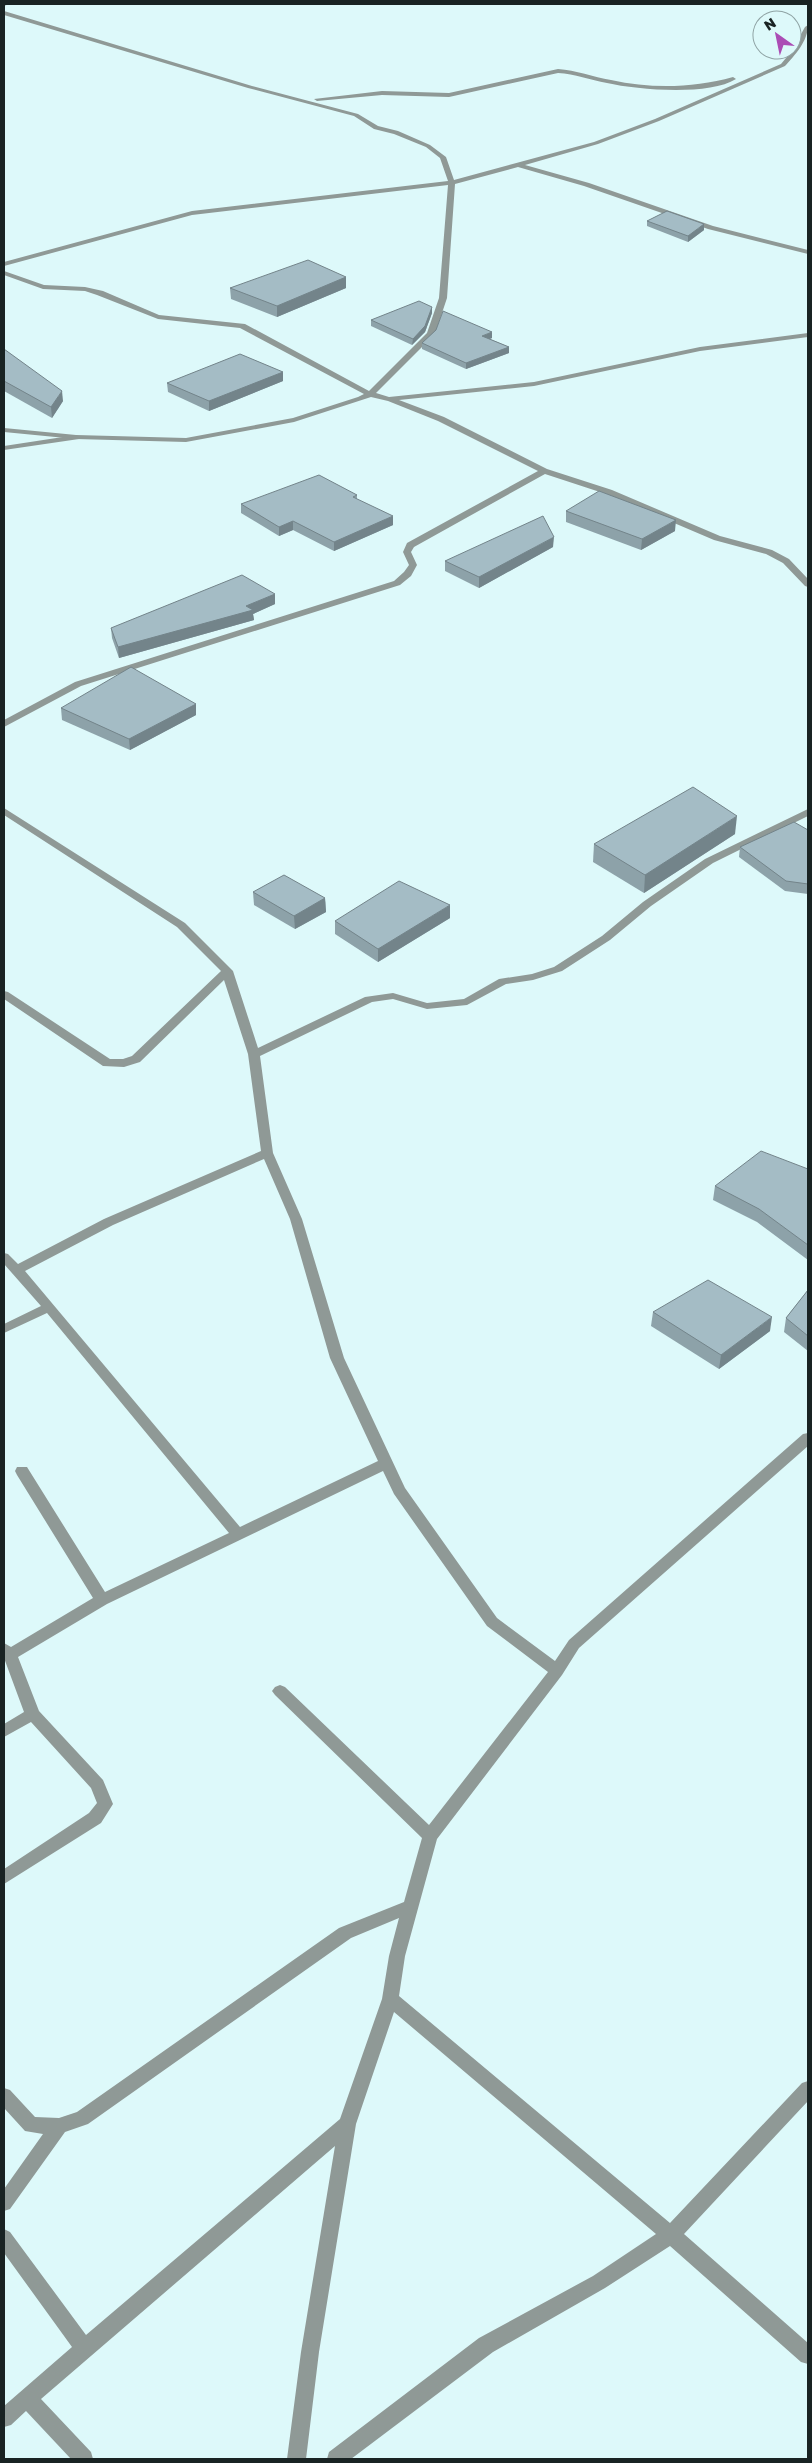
<svg xmlns="http://www.w3.org/2000/svg" width="812" height="2463" font-family="'Golos Text',sans-serif">
	<rect width="100%" height="100%" fill="#ddf9fa"/>
	<g fill="none" stroke-linecap="round" stroke-linejoin="round">
		<path fill="#8f9996" fill-rule="evenodd" d="M76,435L80,437L79,439L4,450V446Z"/>
		<g fill="#8f9996" fill-rule="evenodd">
			<path d="M4,4H9L4,6Z"/>
			<path d="M4,11L252,86L358,114L378,126L398,131L430,145L446,157L454,180L594,142L655,119L781,64L791,52L805,27L808,25C808,41 795,55 785,66L659,121L598,144L525,165L589,183L713,226L808,250V254L708,229L584,186L518,167L455,184L447,298L435,334L376,393L389,397L534,382L700,347L808,333V337L700,351L534,386L399,400L444,417L547,469L612,490L720,536L772,550L789,559L808,579V587L805,586L783,563L766,554L714,540L606,494L545,474L414,547L411,552L417,565L411,576L400,585L81,686L4,727V720L75,682L394,581L404,572L409,565L403,552L407,543L538,471L438,421L388,401L371,397L294,422L186,442L76,439L4,432V428L76,435L186,438L293,418L358,397L364,394L240,328L158,319L97,295L85,291L43,289L4,275V271L44,285L85,287L103,291L159,315L245,324L369,391L427,333L439,298L448,185L192,215L4,266V262L192,211L448,181L440,158L426,147L394,134L374,129L354,116L248,88L4,15Z"/>
			<path d="M558,69C576,70 593,77 611,80C652,89 693,88 733,77L736,79C709,96 638,90 607,83C590,80 575,74 558,73L449,97L382,95L317,101L314,99L382,91L449,93Z"/>
			<path d="M4,808L185,923L233,971L258,1048L365,997L393,993L427,1003L464,999L499,979L532,974L554,967L602,936L643,902L705,859L808,809V816L713,863L651,906L610,940L562,971L533,980L506,984L467,1005L427,1009L393,999L372,1002L260,1056L273,1153L302,1219L344,1358L405,1488L497,1618L555,1661L569,1640L803,1434L808,1433V1446L579,1648L562,1675L437,1839L405,1956L399,1996L670,2223L802,2083L808,2081V2101L684,2234L808,2343V2364L801,2362L670,2246L605,2288L493,2352L351,2459H327L329,2452L479,2338L593,2276L656,2234L394,2012L356,2124L319,2352L306,2459H287L301,2352L335,2146L41,2399L91,2452L93,2459H71L26,2411L11,2425L4,2427V2406L72,2347L4,2253V2229L10,2232L86,2335L340,2119L382,1999L389,1956L399,1918L351,1938L88,2124L65,2132L10,2209L4,2211V2189L43,2134L25,2131L4,2108V2088L10,2090L35,2117L59,2118L77,2112L339,1928L404,1902L422,1838L275,1695L272,1691L275,1687L280,1685L285,1687L429,1825L548,1672L487,1626L394,1494L383,1471L107,1604L18,1657L39,1711L103,1780L113,1804L101,1823L4,1884V1869L89,1813L97,1803L91,1788L31,1722L4,1737V1724L24,1712L4,1658V1643L11,1647L93,1598L17,1475L15,1471L17,1467H27L105,1592L229,1533L47,1313L4,1333V1324L41,1306L4,1264V1253L8,1254L18,1264L104,1219L261,1151L248,1054L224,980L140,1062L124,1067L103,1066L4,999V991L8,992L110,1059H123L132,1056L221,971L177,927L4,815ZM264,1159L290,1219L330,1358L378,1461L240,1527L25,1271L113,1225Z"/>
		</g>
	</g>
	<g fill="#8da2a9">
		<path d="M647,221L704,230L688,242L647,226Z"/>
		<path d="M346,277V288L277,317L231,299L230,288Z"/>
		<path d="M432,313L425,332L412,345L371,326V320Z"/>
		<path d="M492,338L490,339L509,347V353L466,369L422,349V343Z"/>
		<path d="M4,349L63,401L52,418L4,391Z"/>
		<path d="M283,372V381L209,411L168,392L167,383Z"/>
		<path d="M357,495V499L393,525L334,551L293,530L279,536L241,513V504Z"/>
		<path d="M566,511L675,531L641,550L566,522Z"/>
		<path d="M553,547L479,588L445,571V561Z"/>
		<path d="M275,594V604L253,614L254,620L119,658L112,638L111,628Z"/>
		<path d="M196,704V715L130,750L62,720L61,708Z"/>
		<path d="M808,830V894L785,891L739,857L740,847Z"/>
		<path d="M735,834L644,893L593,862L594,844Z"/>
		<path d="M253,892L325,898L326,912L295,929L254,905Z"/>
		<path d="M450,918L378,962L335,934V921Z"/>
		<path d="M808,1169V1260L757,1222L713,1200L715,1186Z"/>
		<path d="M808,1290V1351L784,1332L786,1318Z"/>
		<path d="M653,1312L770,1331L719,1369L651,1326Z"/>
	</g>
	<g fill="#73848a">
		<path d="M704,224V230L688,242V236Z"/>
		<path d="M346,277V288L277,317V306Z"/>
		<path d="M432,307V313L425,332L412,345L413,339Z"/>
		<path d="M492,332V338L482,342V336Z"/>
		<path d="M509,347V353L466,369V363Z"/>
		<path d="M283,372V381L209,411V401Z"/>
		<path d="M62,391L63,401L52,418L51,407Z"/>
		<path d="M393,516V525L334,551V542Z"/>
		<path d="M676,520L675,531L641,550L642,539Z"/>
		<path d="M293,521V530L279,536V527Z"/>
		<path d="M554,537L553,547L479,588V577Z"/>
		<path d="M275,594V604L253,614L254,620L119,658L118,647L246,606Z"/>
		<path d="M196,704V715L130,750L129,739Z"/>
		<path d="M737,816L735,834L644,893L645,875Z"/>
		<path d="M325,898L326,912L295,929L294,916Z"/>
		<path d="M450,905V918L378,962V949Z"/>
		<path d="M772,1317L770,1331L719,1369L721,1355Z"/>
	</g>
	<g fill="#a4bcc5" stroke="#73848a">
		<path d="M667,211L704,224L688,236L647,221Z"/>
		<path d="M308,260L346,277L277,306L230,288Z"/>
		<path d="M419,301L432,307L425,326L413,339L371,320Z"/>
		<path d="M443,311L492,332L482,336L509,347L466,363L422,343L436,330Z"/>
		<path d="M4,349L62,391L51,407L4,381Z"/>
		<path d="M240,354L283,372L209,401L167,383Z"/>
		<path d="M319,475L357,495L353,497L393,516L334,542L293,521L279,527L241,504Z"/>
		<path d="M599,491L676,520L642,539L566,511Z"/>
		<path d="M543,516L554,537L479,577L445,561Z"/>
		<path d="M242,575L275,594L246,606L253,610L118,647L111,628Z"/>
		<path d="M131,667L196,704L129,739L61,708Z"/>
		<path d="M693,787L737,816L645,875L594,844Z"/>
		<path d="M794,822L808,830V884L786,881L740,847Z"/>
		<path d="M284,875L325,898L294,916L253,892Z"/>
		<path d="M399,881L450,905L378,949L335,921Z"/>
		<path d="M761,1151L808,1169V1245L759,1209L715,1186Z"/>
		<path d="M708,1280L772,1317L721,1355L653,1312Z"/>
		<path d="M808,1290V1336L786,1318Z"/>
	</g>
	<rect width="812" height="2463" fill="none" stroke="#192323" stroke-width="10"/>
	<g transform="translate(777 35) rotate(327)"><circle r="24" fill="#ddf9fa" stroke="#8fa3a4"/>
	<path d="M0-4L9 19L0 12L-9 19Z" fill="#ab4cb5"/>
	<text y="-8" font-size="14" font-weight="bold" text-anchor="middle" fill="#192323">N</text>
	</g>
</svg>
